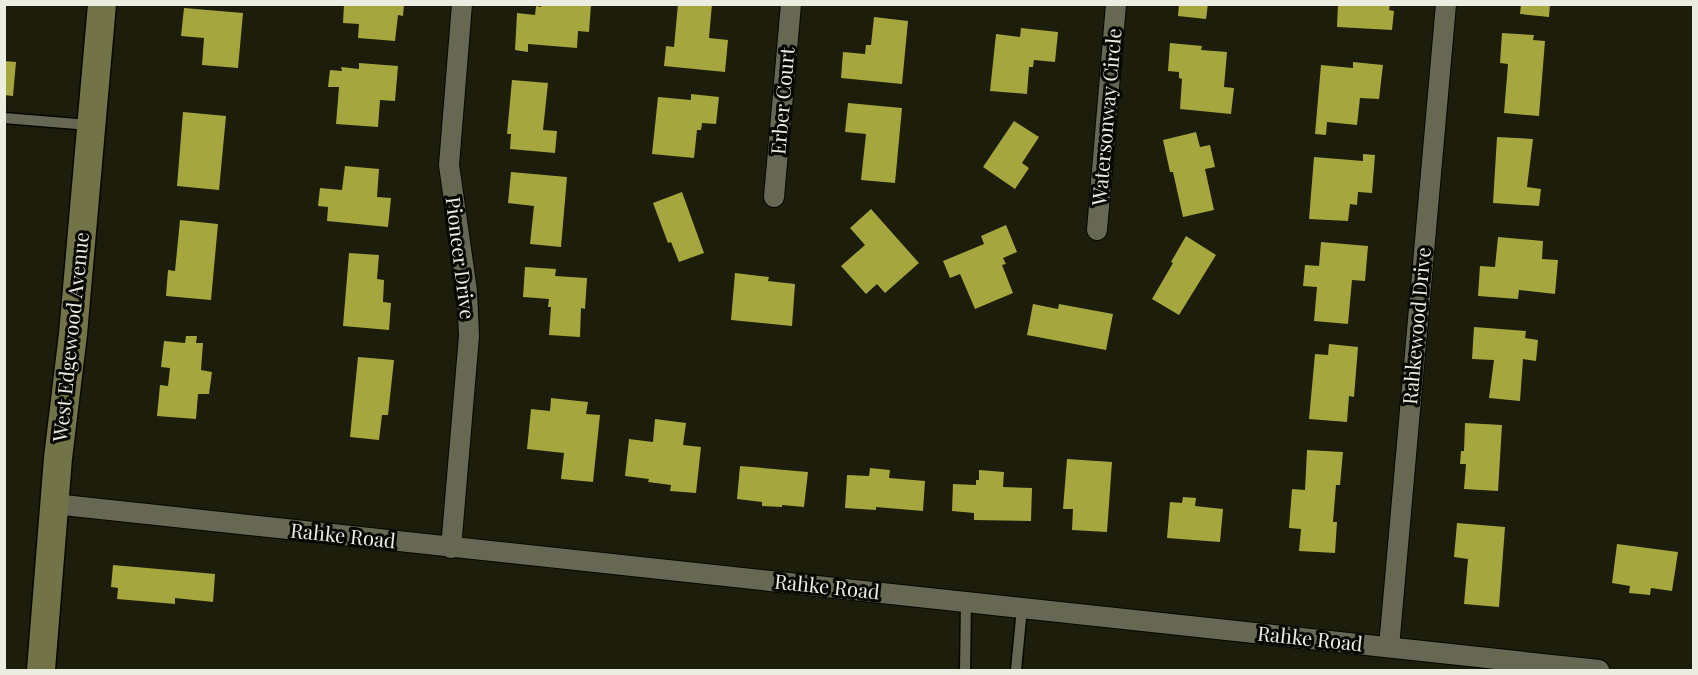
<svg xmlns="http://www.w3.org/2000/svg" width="1698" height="675" font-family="'Playfair Display',serif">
	<rect width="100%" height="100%" fill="#1c1d0a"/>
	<g fill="#a5a73e">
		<path d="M344,4H404L403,16L398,15L395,41L358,38L359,24L343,23Z"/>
		<path d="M542,4H591L589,32L578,31L577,48L528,44V52L515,50L517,13L535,15L536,6L541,7Z"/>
		<path d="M678,4H712L709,38L728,40L725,72L664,66L666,46L674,47Z"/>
		<path d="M1179,4H1208L1206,19L1178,16Z"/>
		<path d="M1338,4H1390L1389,10L1394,11L1392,30L1337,27Z"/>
		<path d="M1521,4H1550L1549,17L1520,14Z"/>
		<path d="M184,8L243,13L238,68L202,65L204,38L181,36Z"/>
		<path d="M874,17L908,21L902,84L841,78L843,52L865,54L866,45H871Z"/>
		<path d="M1021,28L1058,32L1055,62L1034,60L1033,67H1029L1027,94L990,91L996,34L1020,37Z"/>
		<path d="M1502,33L1534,35L1533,40L1545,41L1539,116L1504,113L1508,64L1500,63Z"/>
		<path d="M1170,43L1202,46L1201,50L1227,52L1224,87L1234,88L1231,114L1180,109L1182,79L1179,78V72L1168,71Z"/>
		<path d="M4,61L16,62L13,96L4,95Z"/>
		<path d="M1353,62L1383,65L1379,99L1360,98L1357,125L1327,122L1326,135L1315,134L1321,65L1353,68Z"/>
		<path d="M359,63L398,66L395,101L380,100L378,127L336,124L339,87H328L330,70L342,71L341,67L359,69Z"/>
		<path d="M512,80L548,83L543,130L557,131L555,153L510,149L511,134H507Z"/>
		<path d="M691,94L719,97L716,124L702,123L701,130H697L694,158L652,154L658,97L691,100Z"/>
		<path d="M848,103L902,108L895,183L861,180L866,134L845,132Z"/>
		<path d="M183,112L226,116L219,190L177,186Z"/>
		<path d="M1014,121L1039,137L1022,163L1029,168L1015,189L983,167Z"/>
		<path d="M1196,132L1200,147L1210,145L1215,167L1205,169L1214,210L1183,217L1173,172H1170L1163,140Z"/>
		<path d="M1497,137L1533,139L1527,187L1541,189L1539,206L1493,203Z"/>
		<path d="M1363,154L1375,155L1372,193L1358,192L1357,205L1350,204L1348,221L1309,219L1314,157L1363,161Z"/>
		<path d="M345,166L379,169L377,197L391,198L388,227L327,221L328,207L318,206L320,188L342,190Z"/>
		<path d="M511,172L567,177L561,247L530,244L534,206L508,203Z"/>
		<path d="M682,192L704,253L679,262L671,242L668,243L653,203Z"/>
		<path d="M871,209L919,263L885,293L877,284L866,294L841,266L865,245L850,228Z"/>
		<path d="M180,220L218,224L211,300L166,296L168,270L175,271Z"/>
		<path d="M1006,225L1017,252L1003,258L1006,264L1002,265L1013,293L975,309L960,274L950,278L943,261L984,244L981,236Z"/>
		<path d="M1186,236L1216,255L1179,315L1152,299L1173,263L1171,262Z"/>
		<path d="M1498,237L1543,241L1542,259L1558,260L1555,294L1519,290L1518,299L1478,296L1480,266L1495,267Z"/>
		<path d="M1321,242L1368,246L1365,281L1352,280L1348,324L1314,321L1317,287L1303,286L1305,265L1319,266Z"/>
		<path d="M349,253L379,255L377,279L384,280L383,302L391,303L389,330L343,326Z"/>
		<path d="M525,267L556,269L555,276L587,278L585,309L581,308L580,337L549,335L551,307H548L549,299L523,297Z"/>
		<path d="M735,273L769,277L768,281L795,284L792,326L731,320Z"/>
		<path d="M1033,304L1058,309L1059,304L1113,314L1106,350L1027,335Z"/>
		<path d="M1474,327L1526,331L1525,338L1538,340L1536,361L1523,359L1520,401L1489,398L1494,360L1472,359Z"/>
		<path d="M186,336H197L196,343H203L201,370L212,372L209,394H198L196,419L157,416L160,385L168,386L170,368L161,367L164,341L185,343Z"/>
		<path d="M1329,344L1358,347L1354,397L1349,396L1347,422L1309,419L1315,354L1328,355Z"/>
		<path d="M358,357L394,360L388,415H382L379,440L350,437Z"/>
		<path d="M551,398L588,402L586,414L600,415L593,482L561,479L564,453L527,449L531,409L550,411Z"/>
		<path d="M655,419L686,423L683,445L701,447L696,493L670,491L671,485L648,482L649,479L625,476L629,439L653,442Z"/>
		<path d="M1465,423L1502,425L1498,491L1464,489L1466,464H1460L1461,451H1464Z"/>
		<path d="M1307,450L1343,452L1340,485H1336L1333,522H1337L1335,553L1299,551L1301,529L1289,528L1292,489L1305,490Z"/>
		<path d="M1067,459L1112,462L1107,532L1072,530L1073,509H1063Z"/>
		<path d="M740,466L808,472L804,507L782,505V507L762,506V502L737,499Z"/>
		<path d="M870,468L890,470L889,478L925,481L923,511L876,507V510L845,508L847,475L869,476Z"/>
		<path d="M979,470L1004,472L1003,487L1032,488L1031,521L974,520V513L952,511L953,484L976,485V480H979Z"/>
		<path d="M1183,497L1196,498L1195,506L1223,509L1220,542L1167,538L1170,502L1182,503Z"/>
		<path d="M1457,523L1505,527L1499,607L1464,604L1468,559L1454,557Z"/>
		<path d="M1617,544L1678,552L1672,591L1651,588L1650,595L1629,593L1630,586L1612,583Z"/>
		<path d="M113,565L215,574L213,602L175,598V604L117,599L118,588L111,587Z"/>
	</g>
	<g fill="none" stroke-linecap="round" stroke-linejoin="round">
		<defs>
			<g id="service">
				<path d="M4,118L89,125"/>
				<path d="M965,670L966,602"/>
				<path d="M1016,670L1022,608"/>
			</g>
			<g id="minor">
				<path d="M774,197L791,4"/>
				<path d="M1097,230L1116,4"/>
				<path d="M54,504L1599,670"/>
				<path d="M451,548L469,336L467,291L449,165L462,4"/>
				<path d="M1389,647L1446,4"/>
			</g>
			<path id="secondary" d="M41,670L58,458L73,334L102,4"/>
		</defs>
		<use href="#service" stroke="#070700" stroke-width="13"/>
		<use href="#minor" stroke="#070700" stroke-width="22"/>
		<use href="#secondary" stroke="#070700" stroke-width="31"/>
		<use href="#service" stroke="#676853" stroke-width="10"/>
		<use href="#minor" stroke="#676853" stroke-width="20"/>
		<use href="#secondary" stroke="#727346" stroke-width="28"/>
	</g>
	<g text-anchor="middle" stroke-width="6" stroke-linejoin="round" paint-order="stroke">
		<g font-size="20" fill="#ecede1" stroke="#070702">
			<text transform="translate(783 101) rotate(-85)" y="7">Erber Court</text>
			<text transform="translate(1107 117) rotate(-85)" y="7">Watersonway Circle</text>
			<text transform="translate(460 258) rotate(83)" y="7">Pioneer Drive</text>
			<text transform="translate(1417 326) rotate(-85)" y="7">Rahkewood Drive</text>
			<text transform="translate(71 337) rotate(-84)" y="7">West Edgewood Avenue</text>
			<text transform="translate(343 536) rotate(6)" y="7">Rahke Road</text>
			<text transform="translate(827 587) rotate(6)" y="7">Rahke Road</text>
			<text transform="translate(1310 639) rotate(6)" y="7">Rahke Road</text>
		</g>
	</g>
	<rect width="1698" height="675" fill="none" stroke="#ecede1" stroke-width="12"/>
</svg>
